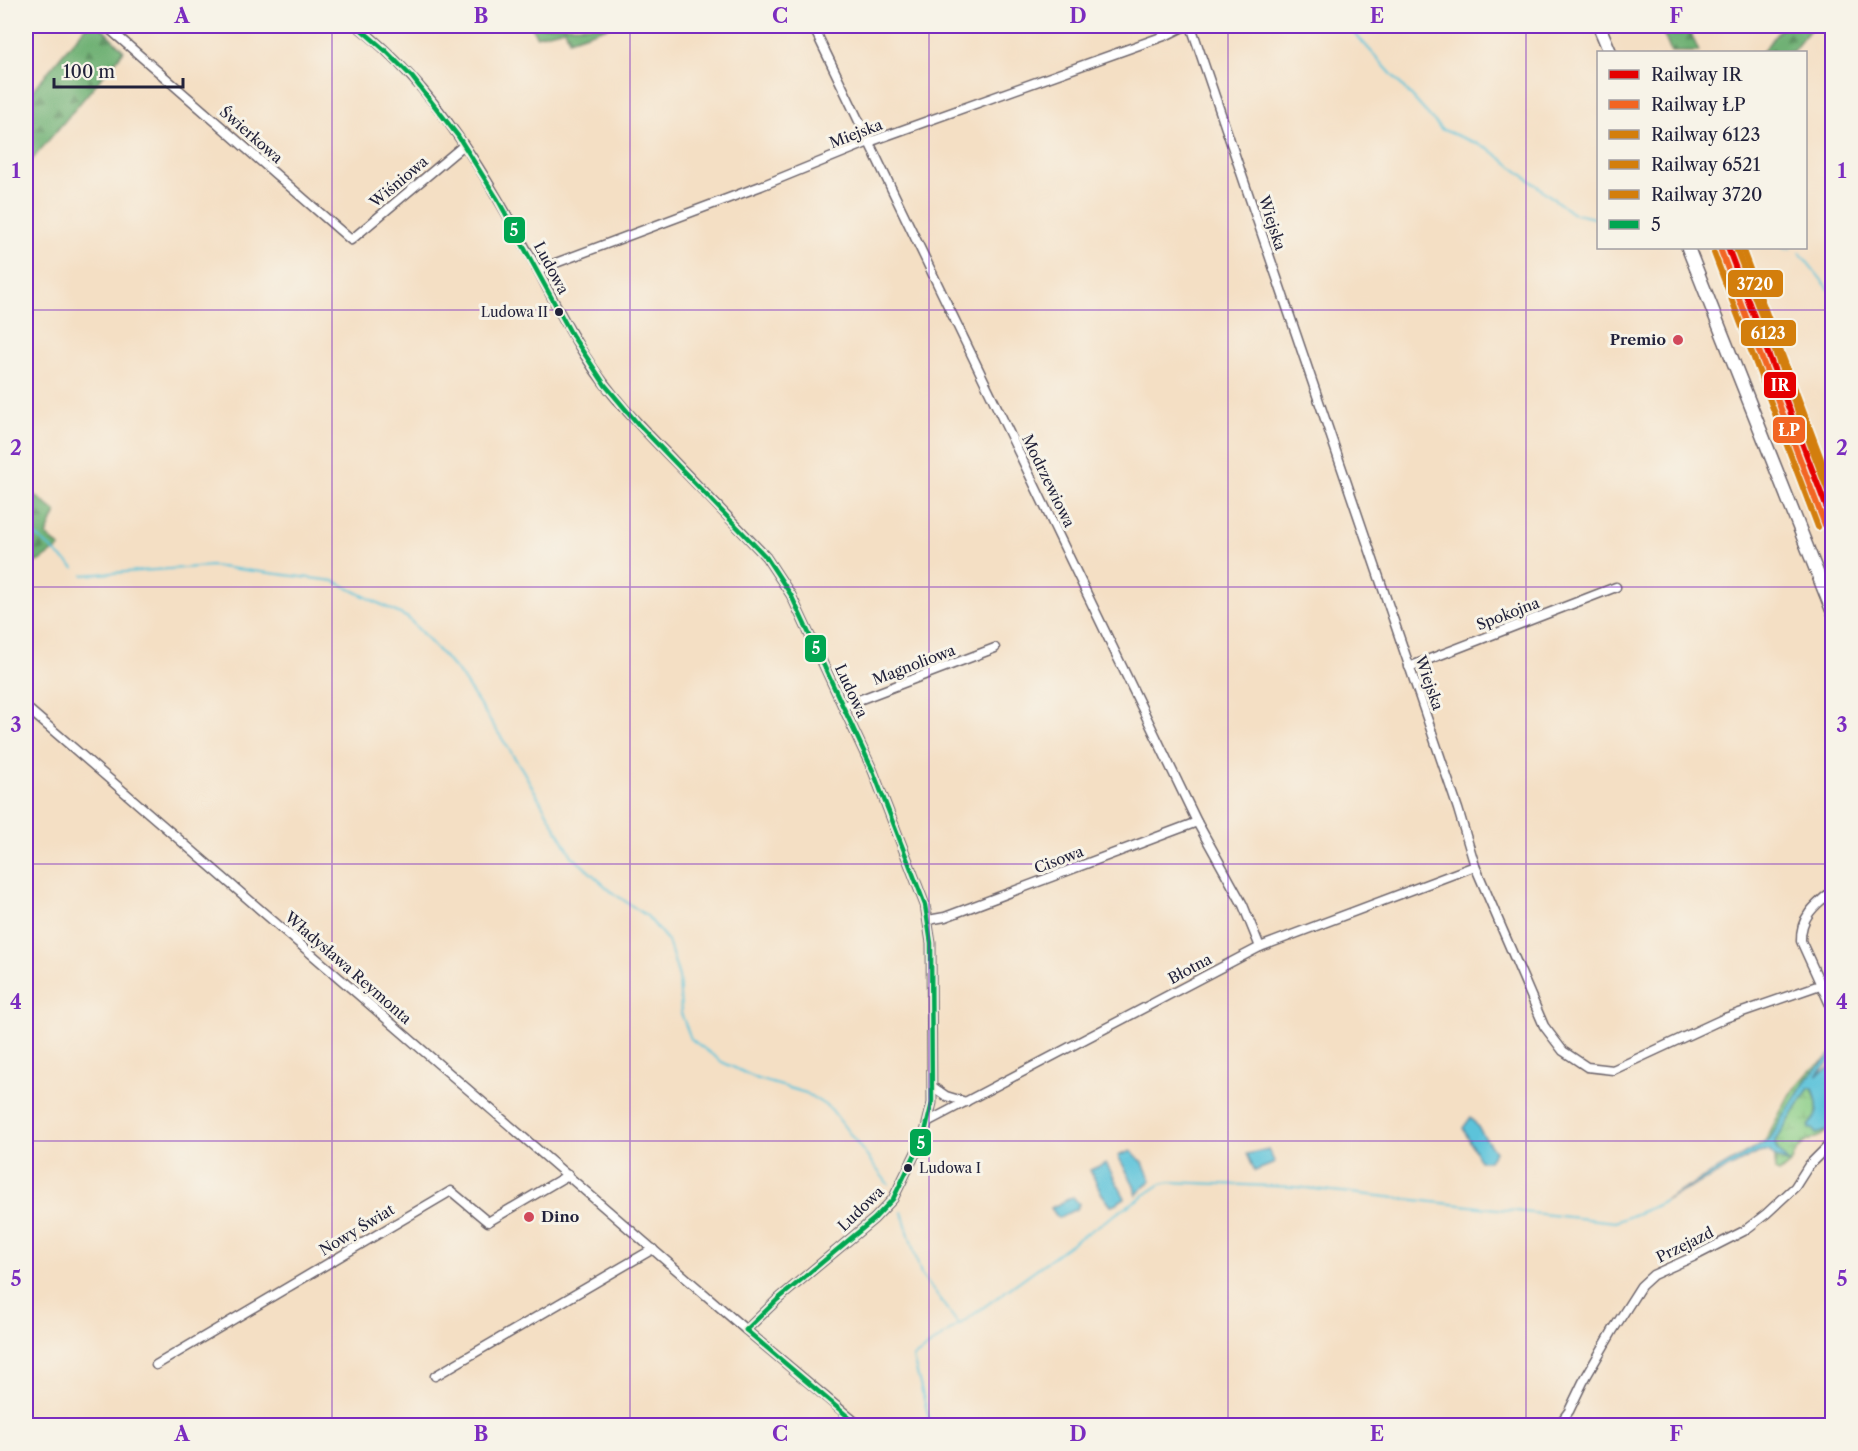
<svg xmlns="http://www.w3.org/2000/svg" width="1858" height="1451" font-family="'Libre Caslon Text',serif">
	<defs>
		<pattern id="forest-firs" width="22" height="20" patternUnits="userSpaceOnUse" patternTransform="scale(1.5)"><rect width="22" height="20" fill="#70b174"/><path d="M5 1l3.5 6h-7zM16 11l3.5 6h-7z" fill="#5c9060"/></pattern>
		<pattern id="wetland-marsh" width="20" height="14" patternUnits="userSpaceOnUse" patternTransform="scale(1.5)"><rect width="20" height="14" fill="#8bce87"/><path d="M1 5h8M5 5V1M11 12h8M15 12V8" fill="none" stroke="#78b175"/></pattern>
	</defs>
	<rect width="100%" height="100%" fill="#f7f3e8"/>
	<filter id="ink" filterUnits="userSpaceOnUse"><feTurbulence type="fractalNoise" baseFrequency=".0167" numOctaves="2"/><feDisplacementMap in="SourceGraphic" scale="12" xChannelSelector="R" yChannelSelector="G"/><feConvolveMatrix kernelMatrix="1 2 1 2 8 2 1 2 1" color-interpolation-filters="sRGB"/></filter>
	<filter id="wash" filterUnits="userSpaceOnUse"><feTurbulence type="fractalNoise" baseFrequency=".008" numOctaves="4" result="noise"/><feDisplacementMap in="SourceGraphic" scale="24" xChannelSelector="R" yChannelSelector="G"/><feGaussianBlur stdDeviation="1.35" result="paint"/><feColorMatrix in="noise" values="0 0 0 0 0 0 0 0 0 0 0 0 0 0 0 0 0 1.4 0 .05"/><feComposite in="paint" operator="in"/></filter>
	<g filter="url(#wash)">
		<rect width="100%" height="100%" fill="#f4dfc4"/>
		<g fill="url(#forest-firs)" stroke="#496a58" stroke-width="1.5">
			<path d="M86,26H100L124,51L26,167V98Z"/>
			<path d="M535,26H611L569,40L565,29L536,36L532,27Z"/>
			<path d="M1660,26H1688L1699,52H1671Z"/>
			<path d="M1783,26H1813L1792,52H1762Z"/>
			<path d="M31,492L56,512L46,535L60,547L40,561L26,564V496Z"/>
		</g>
		<g fill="url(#wetland-marsh)" stroke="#567861" stroke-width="1.5">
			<path d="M1832,1054L1807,1079L1769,1140L1763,1145L1790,1094L1810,1071Z"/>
			<path d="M1809,1088H1812C1818,1103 1821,1113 1809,1125L1813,1129L1828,1130C1818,1140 1816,1136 1806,1142C1801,1145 1793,1156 1792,1162L1779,1173L1775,1171V1157L1786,1161L1777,1150L1776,1141Z"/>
		</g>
		<g fill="#5cc3da" stroke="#3f728a" stroke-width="1.5">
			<path d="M1832,1053V1059L1816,1076L1832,1066V1124L1828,1130L1816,1134L1813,1129H1809V1125C1821,1113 1818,1103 1813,1088H1809L1776,1141L1777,1150L1789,1163L1775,1157L1769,1151H1762L1664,1201L1769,1140L1807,1079Z"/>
			<path d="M1471,1117L1495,1152L1489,1161H1480L1463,1128Z"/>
			<path d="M1268,1149L1275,1163L1255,1171L1247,1154Z"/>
			<path d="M1131,1151L1143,1163L1151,1180L1136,1195L1134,1185L1118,1156Z"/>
			<path d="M1106,1163L1125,1198L1111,1206L1102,1194L1090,1170Z"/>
			<path d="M1073,1197L1079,1204L1076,1209L1058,1218L1051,1208Z"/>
		</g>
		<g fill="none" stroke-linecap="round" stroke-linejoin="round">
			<g stroke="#5cc3da" stroke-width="2">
				<path d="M1350,28L1441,129L1488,148L1572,213L1598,219"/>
				<path d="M1783,248L1791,249"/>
				<path d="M1800,253L1832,293"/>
				<path d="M26,527L74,568"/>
				<path d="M83,575L212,566L334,581L408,618L459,673L522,769L572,856L613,893L647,916L668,941L679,977L681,1013L691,1039L722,1062L758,1079L806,1093L831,1109L888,1184"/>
				<path d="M902,1212L921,1274L959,1325L1075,1241L1161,1184L1170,1182L1296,1187L1615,1222L1651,1208L1665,1201"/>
				<path d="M931,1426L913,1358L958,1325"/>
			</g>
		</g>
	</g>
	<g filter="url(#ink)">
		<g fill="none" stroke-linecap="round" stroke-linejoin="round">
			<defs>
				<g id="street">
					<path d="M106,26L351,240L464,145"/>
					<path d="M357,26C437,88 487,178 535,265C551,296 567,328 586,357C610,396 642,428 674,461C705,493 735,524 766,557L791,595L873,771L925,905L931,943L932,1103L924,1136L893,1199L874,1219L777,1300L746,1330"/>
					<path d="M813,26L1197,822L1243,905L1260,947"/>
					<path d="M1191,26L1458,809L1475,866L1544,1026L1563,1051L1587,1067L1613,1070L1725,1018L1820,985"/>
					<path d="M537,270L761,186L869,142L1167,35L1185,26"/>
					<path d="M1409,667L1616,587"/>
					<path d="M843,706L995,648"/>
					<path d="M26,707L746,1330L860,1426"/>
					<path d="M1832,891C1815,905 1800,917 1801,941L1832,1009"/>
					<path d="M928,920L945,917L1197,822"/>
					<path d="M933,1087L946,1096L966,1102"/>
					<path d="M929,1121L1260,947L1475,866"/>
					<path d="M156,1365L451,1191L488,1222L568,1175"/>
					<path d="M435,1376L653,1249"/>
					<path d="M1558,1426L1569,1411L1583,1382L1613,1330L1641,1286L1653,1275L1695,1256L1744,1231L1766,1214L1795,1187L1809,1165L1832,1142"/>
				</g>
				<g id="secondary">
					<path d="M1599,26L1610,52"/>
					<path d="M1688,248L1832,610"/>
				</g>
			</defs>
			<use href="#street" stroke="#6c646b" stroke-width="11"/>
			<use href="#secondary" stroke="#6c646b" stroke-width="15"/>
			<use href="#street" stroke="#fff" stroke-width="8"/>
			<use href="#secondary" stroke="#fff" stroke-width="12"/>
			<defs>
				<g id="bus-1">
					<path d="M357,26L386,51L412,77L458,136L498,200L572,335L605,385L638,424L766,557L791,595L873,771L925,905L931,943L932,1103L924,1136L893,1199L874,1219L777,1300L746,1330"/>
					<path d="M746,1330L859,1426"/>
				</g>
			</defs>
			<use href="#bus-1" stroke="#f7f3e8" stroke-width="9"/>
			<use href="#bus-1" stroke="#00a651" stroke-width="4.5"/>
			<defs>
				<path id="rail-1" d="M1728,248L1832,522"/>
				<path id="rail-2" d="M1721,251L1825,525"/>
				<path id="rail-3" d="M1736,248L1832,502"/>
				<path id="rail-4" d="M1714,253L1818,527"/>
				<path id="rail-5" d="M1742,248L1832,488"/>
			</defs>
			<use href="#rail-1" stroke="#f7f3e8" stroke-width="10"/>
			<use href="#rail-2" stroke="#f7f3e8" stroke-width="10"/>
			<use href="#rail-3" stroke="#f7f3e8" stroke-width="10"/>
			<use href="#rail-4" stroke="#f7f3e8" stroke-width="10"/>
			<use href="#rail-5" stroke="#f7f3e8" stroke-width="10"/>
			<use href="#rail-1" stroke="#e50000" stroke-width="6"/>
			<use href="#rail-2" stroke="#f26522" stroke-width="6"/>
			<use href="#rail-3" stroke="#d37e0c" stroke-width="6"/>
			<use href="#rail-4" stroke="#d37e0c" stroke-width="6"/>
			<use href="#rail-5" stroke="#d37e0c" stroke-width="6"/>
		</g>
	</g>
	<path fill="none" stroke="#7b2cbf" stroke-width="1.5" stroke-opacity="0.55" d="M332,26V1426M630,26V1426M929,26V1426M1228,26V1426M1526,26V1426M26,310H1832M26,587H1832M26,864H1832M26,1141H1832"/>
	<g fill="#22223b" stroke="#f7f3e8" stroke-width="2">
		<circle cx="559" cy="312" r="5"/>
		<circle cx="908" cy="1168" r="5"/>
	</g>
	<g fill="#d1495b" stroke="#f7f3e8" stroke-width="2">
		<circle cx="1678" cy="340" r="6"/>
		<circle cx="529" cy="1217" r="6"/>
	</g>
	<g text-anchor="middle" stroke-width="6" stroke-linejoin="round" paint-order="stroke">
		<g font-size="14" fill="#22223b" stroke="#f7f3e8" text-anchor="end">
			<text x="548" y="317">Ludowa II</text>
			<text x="919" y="1173" text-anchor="start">Ludowa I</text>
		</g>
		<g font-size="15" fill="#22223b" stroke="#f7f3e8">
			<text transform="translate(856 134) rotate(-21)" y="5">Miejska</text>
			<text transform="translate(251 135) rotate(41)" y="5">Świerkowa</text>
			<text transform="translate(399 182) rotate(-40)" y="5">Wiśniowa</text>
			<text transform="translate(1272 223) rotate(72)" y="5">Wiejska</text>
			<text transform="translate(551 268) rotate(62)" y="5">Ludowa</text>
			<text transform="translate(1048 481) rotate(64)" y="5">Modrzewiowa</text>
			<text transform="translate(1508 614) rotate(-21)" y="5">Spokojna</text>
			<text transform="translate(914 665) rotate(-21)" y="5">Magnoliowa</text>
			<text transform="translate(1429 683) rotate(71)" y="5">Wiejska</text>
			<text transform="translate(851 691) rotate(65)" y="5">Ludowa</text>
			<text transform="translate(1059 860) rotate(-21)" y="5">Cisowa</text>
			<text transform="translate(348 968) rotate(41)" y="5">Władysława Reymonta</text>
			<text transform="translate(1190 969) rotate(-28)" y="5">Błotna</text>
			<text transform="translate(861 1209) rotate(-44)" y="5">Ludowa</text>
			<text transform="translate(357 1230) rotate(-31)" y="5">Nowy Świat</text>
			<text transform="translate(1685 1245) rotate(-26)" y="5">Przejazd</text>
		</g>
		<g font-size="15" font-weight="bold" fill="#22223b" stroke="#f7f3e8" text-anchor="end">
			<text x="1666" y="345">Premio</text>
			<text x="541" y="1222" text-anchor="start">Dino</text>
		</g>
	</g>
	<g stroke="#f7f3e8" stroke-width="2">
		<rect x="503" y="216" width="23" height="28" rx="6" fill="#00a651"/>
		<rect x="1727" y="269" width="57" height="29" rx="6" fill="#d37e0c"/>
		<rect x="1740" y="319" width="57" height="28" rx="6" fill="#d37e0c"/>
		<rect x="1763" y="371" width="34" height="28" rx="6" fill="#e50000"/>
		<rect x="1772" y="416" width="34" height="28" rx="6" fill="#f26522"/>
		<rect x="804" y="634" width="23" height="29" rx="6" fill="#00a651"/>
		<rect x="909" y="1128" width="23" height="29" rx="6" fill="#00a651"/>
	</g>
	<g font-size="16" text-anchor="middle" font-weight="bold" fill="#fff">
		<text x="514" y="236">5</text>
		<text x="1755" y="290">3720</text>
		<text x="1768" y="339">6123</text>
		<text x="1780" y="391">IR</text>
		<text x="1789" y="436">ŁP</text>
		<text x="816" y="654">5</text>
		<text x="921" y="1149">5</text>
	</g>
	<rect width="1858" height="1451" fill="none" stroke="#f7f3e8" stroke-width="66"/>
	<rect x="1597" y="51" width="210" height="198" fill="#f7f3e8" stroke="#a29fa3" stroke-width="1.5"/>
	<rect x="1609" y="70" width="30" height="9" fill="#e50000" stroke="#a29fa3" stroke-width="1.5"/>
	<text x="1651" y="81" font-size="18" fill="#22223b">Railway IR</text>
	<rect x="1609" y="100" width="30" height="9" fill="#f26522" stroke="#a29fa3" stroke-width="1.5"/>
	<text x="1651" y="111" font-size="18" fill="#22223b">Railway ŁP</text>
	<rect x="1609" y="130" width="30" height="9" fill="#d37e0c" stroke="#a29fa3" stroke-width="1.5"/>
	<text x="1651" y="141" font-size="18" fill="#22223b">Railway 6123</text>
	<rect x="1609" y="160" width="30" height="9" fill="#d37e0c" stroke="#a29fa3" stroke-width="1.5"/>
	<text x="1651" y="171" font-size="18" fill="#22223b">Railway 6521</text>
	<rect x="1609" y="190" width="30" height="9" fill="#d37e0c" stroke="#a29fa3" stroke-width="1.5"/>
	<text x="1651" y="201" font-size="18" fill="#22223b">Railway 3720</text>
	<rect x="1609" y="220" width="30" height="9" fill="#00a651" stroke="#a29fa3" stroke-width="1.5"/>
	<text x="1651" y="231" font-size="18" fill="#22223b">5</text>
	<path d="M54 78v9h129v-9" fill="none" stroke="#22223b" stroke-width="3"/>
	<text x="63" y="78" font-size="18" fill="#22223b" stroke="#f7f3e8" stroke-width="4.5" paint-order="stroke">100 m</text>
	<rect x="33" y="33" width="1792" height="1385" fill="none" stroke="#7b2cbf" stroke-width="2"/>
	<g font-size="20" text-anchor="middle" font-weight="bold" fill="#7b2cbf">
		<text x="182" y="23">A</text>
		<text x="481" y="23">B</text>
		<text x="780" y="23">C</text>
		<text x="1078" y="23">D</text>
		<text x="1377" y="23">E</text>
		<text x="1676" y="23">F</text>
		<text x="16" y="178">1</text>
		<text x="1842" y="178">1</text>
		<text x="16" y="455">2</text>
		<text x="1842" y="455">2</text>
		<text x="16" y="732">3</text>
		<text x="1842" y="732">3</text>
		<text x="16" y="1009">4</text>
		<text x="1842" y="1009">4</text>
		<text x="16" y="1286">5</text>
		<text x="1842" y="1286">5</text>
		<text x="182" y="1441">A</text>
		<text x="481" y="1441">B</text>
		<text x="780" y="1441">C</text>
		<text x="1078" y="1441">D</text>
		<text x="1377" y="1441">E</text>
		<text x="1676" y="1441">F</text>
	</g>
</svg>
